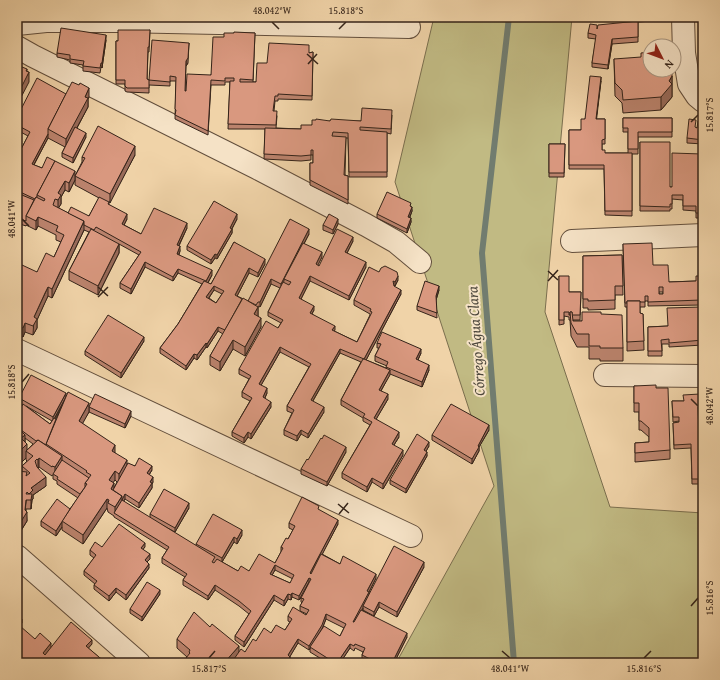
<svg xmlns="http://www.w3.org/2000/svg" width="720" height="680" font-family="'Gentium Book Plus',serif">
	<rect width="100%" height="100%" fill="#f0d3a8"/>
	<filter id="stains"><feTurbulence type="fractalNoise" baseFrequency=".005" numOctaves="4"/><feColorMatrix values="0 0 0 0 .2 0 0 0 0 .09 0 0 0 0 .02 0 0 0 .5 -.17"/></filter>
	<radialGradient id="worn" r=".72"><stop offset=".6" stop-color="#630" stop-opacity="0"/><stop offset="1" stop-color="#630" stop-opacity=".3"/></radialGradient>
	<path fill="#c1ba83" stroke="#7a6e4e" d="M434,17H572L545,312L610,507L703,513V663H396L494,486L395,182Z"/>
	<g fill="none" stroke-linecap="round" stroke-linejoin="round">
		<path stroke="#717c6f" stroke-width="6" d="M509,17L482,253L514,663"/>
		<defs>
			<g id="minor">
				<path d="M683,17L684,53L689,84L697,96L703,101"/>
				<path d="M17,24L46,21H118L409,27"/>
				<path d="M17,47L33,56L257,168L366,225L396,242L420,262"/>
				<path d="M572,241L703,235"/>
				<path d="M17,350L411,536"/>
				<path d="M605,375L703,376"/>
				<path d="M17,556L139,663"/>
			</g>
		</defs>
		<use href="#minor" stroke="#634f3d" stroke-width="24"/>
		<use href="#minor" stroke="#f5e2c6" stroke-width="22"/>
	</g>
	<g fill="#bb836d" stroke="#342319" fill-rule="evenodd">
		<path d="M632,17H667V20L638,22V42L612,44L608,69L592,67V63L596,39L588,38V33L597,29L632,22Z"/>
		<path d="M150,30L149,52H148L147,79L149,80L188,63L186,66L185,91H186L211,75L224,37L234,33H255L253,82H256L267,63L309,53L313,52L312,100L278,99V101H275L274,111L277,116L276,128L301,129L312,125L330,121H361L392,115L391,134L387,133V177H349L348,138H346L345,175L348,176V204L310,185V163H313V155H311V160L301,161L264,159L265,129H228L230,82H225V85H211L208,135L175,119L176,81H170V86L149,85V93L127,92L125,91V84H116V41H118Z"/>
		<path d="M106,40L102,68L101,67L100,73L83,71V65L70,63V60L57,57V53Z"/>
		<path d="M701,56H703V81L702,80Z"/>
		<path d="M614,59L672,76V97L661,110L623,113L622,103L615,96Z"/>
		<path d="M601,81L596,119H605V144H602V150L605,153H628V132H623V118H672V137H638V154H632V216L605,215L604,169H569V130H581L585,119Z"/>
		<path d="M66,94L89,97L88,99V107L77,128L86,137L73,163L62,157V153L65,147L48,138L34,165L42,168L75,180L69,192L65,190L61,197V204L58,208L68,213L89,216L99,198L75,185V176L82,162V157L135,155L109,203V205L127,219L124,225L141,234L187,228L179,246L180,251L179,255L212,275L208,283L211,284L234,242L265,264L258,277L249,273L237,296L248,301L309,234L304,244L322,257L317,265L319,266L353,241L347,253L366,267L349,300L310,281L301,299L314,310L312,314L335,330L334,331L357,342L370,315V314L354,305V300L379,272L398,280L395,286L393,285L394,286L401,294L366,360L386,368L387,366L375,361V356L379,348H377V343L421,353L418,360L429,370L422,387L390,374L381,391L388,399L376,419L399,437L394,445L403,455L383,489L372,482L367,492L342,478V473L370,425L363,421V418L341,405V400L361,362L340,353L313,401L324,412L308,438L301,434L297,441L284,435V430L292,413L287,411V406L309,367L280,352L261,385L267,393L265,398L271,407L251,439L248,437L244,443L232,436V432L250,401L242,397V392L249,379L239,374V369L278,328L281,323L268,316V312L280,288L271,284L260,307L258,306V316L261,327L245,356L233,349L220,371L210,365V356L223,334L218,331L207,348L206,347L197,360L194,358L186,370L160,353V348L178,324L202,284L178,273L173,281L145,267L131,294L120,288V283L139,255L119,244V253L98,295L69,280V271L89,232L84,230L52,298L48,296L45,302L37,320V328L33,335L25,332L23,337L17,335V276L37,272L54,257L61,242L56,240V235L38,226L36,230L26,225V226L17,223V157L28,136L17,130V117ZM214,290L222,294L216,303L209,298Z"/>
		<path d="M703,122V225L699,226V218H696V211L683,210V200L672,199V209H670V211H640V142L670,187H672L702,154L703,144L687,143V138L696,127L697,128Z"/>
		<path d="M549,144H565L564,177H549Z"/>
		<path d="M411,206L412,211L410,217L411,222L407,233L377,218V214Z"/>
		<path d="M237,219L232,229V233L217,259L215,258L211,264L187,250V246Z"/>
		<path d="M338,224L333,234L323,230V225Z"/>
		<path d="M623,244L653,265L669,282L696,281L703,276V345L669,347V344H662V356H648V327L668,326L701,307V305L648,306V301H645V307H640V313L643,314L644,350L627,351V307H625ZM659,292H663V294H659Z"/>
		<path d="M622,255L623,295H615V309L588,310V308H583V256Z"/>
		<path d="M559,276L569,292H581L580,320H573V321H582L601,314L623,348V361H600V359H589V347H577L571,336L570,320H569V317L564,316V324L559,325Z"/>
		<path d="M439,290L436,300L437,318L417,310V306Z"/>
		<path d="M144,341L121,378L85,355V351Z"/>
		<path d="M634,386L656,388L670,450V459L635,462V443L649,442V437L641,430H639V412H634Z"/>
		<path d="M700,394L701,412H698L699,432H703V484H692L691,448L674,449L673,423L679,422V421L673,422L672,401H684Z"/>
		<path d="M66,397L89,412L82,423L127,464L152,470L149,475L153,482L152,484V488L139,508L125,499L123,502L150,518V514L189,508L175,532L160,524L196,546V544L242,535L237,544L234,542L222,562L238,571H249L275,563L281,552V547L288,539L293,530L289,528V523L319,510L338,524L322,554L340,564L376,578L369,592V594L424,567L397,617L379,607L374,616L363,610V608L362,610L407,637L394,663H369L362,659V655L363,652L355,648L354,651L350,648L340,663H328L310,652V648L309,650L298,643L290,656V661L289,663H234V660L232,663H186V658L187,657L177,648V639L239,652H245L256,641L271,633L285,630L290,622L288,621V616L306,615L307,614L300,611V606L302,603L301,602V598L299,600L292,597L291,600L288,599L284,606L274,600L244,647L235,640V636L249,614L239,606L215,590L208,600L183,585V580L185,577L162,563V558L167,550L114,517V516L108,512L107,508L83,544L62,530V527L56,536L41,526V521L70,509L78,498L57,484V481L53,479V475H52V476L39,467L38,468L46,486L33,495V499L32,500L31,509H26L27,521L17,537L22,466L27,461L26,460V458L17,467V403L22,406L23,405L19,402V398ZM64,401L56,419H55ZM26,406L52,421L50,424ZM25,438L33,444L27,450L25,442ZM115,480L117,482L114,488L113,482ZM275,570L293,579L290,583L272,575ZM326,619L344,628L340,636L317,637L322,629Z"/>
		<path d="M89,407L131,416L125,428L89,412Z"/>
		<path d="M489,430L479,447V451L472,464L432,440V435Z"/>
		<path d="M429,446L426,451L427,456L406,493L390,484V480Z"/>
		<path d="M346,452L327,486L301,474V469Z"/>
		<path d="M102,547H145L143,549L150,559L147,562L149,568L126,600L116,592L109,601L94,589V585L95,584L84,575V571L94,558L90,555V550Z"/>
		<path d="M17,569L20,577L19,578L18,577L17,578Z"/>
		<path d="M160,594L142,621L130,613V609Z"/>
		<path d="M35,639L51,647L92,644L88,648L106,663H17Z"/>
	</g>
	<g fill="#986a59" stroke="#342319">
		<path d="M106,35V40L102,68V63Z"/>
		<path d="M612,39V44L608,69V65Z"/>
		<path d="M189,43L188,63L186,66V61Z"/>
		<path d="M27,69V76L29,72V82L17,105V96Z"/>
		<path d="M672,76V97L661,110V97Z"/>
		<path d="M601,77V81L596,124V119Z"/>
		<path d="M89,88V97L88,99V107L66,148V139L85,97Z"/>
		<path d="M86,133V137L73,163V158Z"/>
		<path d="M48,134V138L32,168V164Z"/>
		<path d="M135,146V155L110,203V194Z"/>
		<path d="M75,171V180L69,192V183Z"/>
		<path d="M65,181V190L61,197V204L58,209V193Z"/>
		<path d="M412,207V211L408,221V217Z"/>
		<path d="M127,214V219L122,229V224Z"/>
		<path d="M237,214V219L230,232V228Z"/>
		<path d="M38,217V226L36,230V221Z"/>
		<path d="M411,218V222L407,233V229Z"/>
		<path d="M338,219V224L333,234V230Z"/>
		<path d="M84,221V230L52,298V289Z"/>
		<path d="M187,223V228L177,249V245Z"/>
		<path d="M232,229V233L217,259V255Z"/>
		<path d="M309,229V234L285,279H284V281L281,288V284Z"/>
		<path d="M353,237V241L345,257V252Z"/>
		<path d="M119,244V253L98,295V286Z"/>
		<path d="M180,246V251L177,258V254Z"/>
		<path d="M322,252V257L316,269V264Z"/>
		<path d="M215,254V258L211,264V260Z"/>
		<path d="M265,259V264L258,277V273Z"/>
		<path d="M145,262V267L131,294V289Z"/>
		<path d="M366,262V267L349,300V296Z"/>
		<path d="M249,268V273L235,300V295Z"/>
		<path d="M178,269V273L173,281V277Z"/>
		<path d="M212,270V275L206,286V281Z"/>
		<path d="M310,276V281L299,303V298Z"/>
		<path d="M398,276V280L395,286V282Z"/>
		<path d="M271,279V284L260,307V302Z"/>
		<path d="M214,286V290L206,302V297Z"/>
		<path d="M439,286V290L436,300V296Z"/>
		<path d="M48,287V296L37,320V328L33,335L34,317Z"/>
		<path d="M401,290V294L364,364V359Z"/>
		<path d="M314,306V310L310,317V313Z"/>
		<path d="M258,307V316L254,323V314Z"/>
		<path d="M261,318V327L245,356V347Z"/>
		<path d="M25,323V332L23,337V328Z"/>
		<path d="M335,326V330L332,335V330Z"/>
		<path d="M218,327V331L207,348V344Z"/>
		<path d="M144,337V341L121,378V373Z"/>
		<path d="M233,340V349L220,371V362Z"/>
		<path d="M206,343V347L197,360V355Z"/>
		<path d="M280,347V352L259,389V384Z"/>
		<path d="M340,349V353L311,404V400Z"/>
		<path d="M421,349V353L416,364V359Z"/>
		<path d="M194,354V358L186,370V366Z"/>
		<path d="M429,365V370L422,387V382Z"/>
		<path d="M390,370V375L379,394V390Z"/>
		<path d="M267,388V393L263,402V397Z"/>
		<path d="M66,393V397L53,421V417Z"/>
		<path d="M388,394V399L374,423V418Z"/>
		<path d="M271,402V407L251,439V434Z"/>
		<path d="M89,403V412L79,430V421Z"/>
		<path d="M324,407V412L308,438V434Z"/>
		<path d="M131,411V416L125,428V424Z"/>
		<path d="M489,425V430L479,447V451L472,464V459L478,446Z"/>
		<path d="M301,430V434L297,441V436Z"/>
		<path d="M248,432V437L244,443V438Z"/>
		<path d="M399,432V437L392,448V444Z"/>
		<path d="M25,435V446L27,444V452L26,451V458L17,467V454L21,438Z"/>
		<path d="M429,442V446L424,455V450Z"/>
		<path d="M115,445V454L112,451Z"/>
		<path d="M346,447V452L327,486V482Z"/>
		<path d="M403,450V455L383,489V484Z"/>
		<path d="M427,452V456L406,493V489Z"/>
		<path d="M62,456V465L55,475V467Z"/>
		<path d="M39,458V467L38,469V460Z"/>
		<path d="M127,460V469L119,483V474Z"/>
		<path d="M152,466V470L147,478V473Z"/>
		<path d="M115,471V480L109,489V480Z"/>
		<path d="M46,477V486L33,495V499L32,500L31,509V500L29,494L31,488Z"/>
		<path d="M153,477V482L152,484V488L139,508V503Z"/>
		<path d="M372,478V482L367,492V487Z"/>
		<path d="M114,483V492L111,489Z"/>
		<path d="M125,494V499L116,514L115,513V507L122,496Z"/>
		<path d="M107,499V508L83,544V535Z"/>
		<path d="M26,500L25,515L27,512V521L17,537V528L25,510Z"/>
		<path d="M189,503V508L175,532V528Z"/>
		<path d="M338,520V524L310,578V573Z"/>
		<path d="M62,522V527L56,536V531Z"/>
		<path d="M242,530V535L237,544V539Z"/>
		<path d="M234,537V542L222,562V558Z"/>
		<path d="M145,543V547L141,552V548Z"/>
		<path d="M150,554V559L145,564V560Z"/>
		<path d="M424,562V567L397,617V612Z"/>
		<path d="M149,564V568L126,600V595Z"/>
		<path d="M275,565V570L270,579V574Z"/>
		<path d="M20,572V577L19,578V574Z"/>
		<path d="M376,574V578L369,592V596L363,606V608L353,626V622L367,591Z"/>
		<path d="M309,578V582L299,600V596Z"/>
		<path d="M215,585V590L208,600V596Z"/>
		<path d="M116,588V592L109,601V596Z"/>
		<path d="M160,590V594L142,621V617Z"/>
		<path d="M292,593V597L291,600V595Z"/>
		<path d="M288,594V599L284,606V601Z"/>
		<path d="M274,595V600L244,647V642Z"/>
		<path d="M379,602V607L374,616V612Z"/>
		<path d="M326,614V619L322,629L309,650V646Z"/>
		<path d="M22,619V623L17,629V624Z"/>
		<path d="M407,633V637L394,663H392Z"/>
		<path d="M298,639V643L288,660V655Z"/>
		<path d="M92,640V644L86,651V646Z"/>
		<path d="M51,643V648L43,658V653Z"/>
		<path d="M350,644V648L340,663H337Z"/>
		<path d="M239,646V655L234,659V660L232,663H224Z"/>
		<path d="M290,657V661L289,663H286Z"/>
	</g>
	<g fill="#d9987f" stroke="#342319" fill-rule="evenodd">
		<path d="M632,17H647L632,18Z"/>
		<path d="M638,21V37L612,39L608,65L592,63L596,35L588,33L590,24L597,25V29L598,25Z"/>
		<path d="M61,28L106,35L102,63H101L100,68L83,66L84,61L70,59V55L57,53Z"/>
		<path d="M118,30H150L149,47H148L147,79L149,80L152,40L189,43L188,58L186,61L185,91H186L187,74L211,75L213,37H224V33H234V32L255,33L253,80L240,79V82H256L257,63H267L269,43L309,45V53L313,52L312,96L278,94V96H275L273,111H277L276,125L228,124L230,81H234V78H225V81L211,80L208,131L175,115L176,110L175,109L176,77L170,76V82L149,80V88H127L125,86V80H116V41H118Z"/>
		<path d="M650,52V70H672V76L669,81L672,84L661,97L623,100L622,90L615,83L614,59L641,57V53Z"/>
		<path d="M701,56H703V72L702,71Z"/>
		<path d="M17,65L27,69L26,71L29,72L17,96Z"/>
		<path d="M590,76L601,77L596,119H605V139L602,140V150H605V153H632V211H605L604,165H569V130H581V119H585Z"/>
		<path d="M37,78L66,94L49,127L48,129V134L32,164L42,168L47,157L55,161L37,195V197H36L35,199L18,191L17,193L34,200L26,216V221L17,218V157L30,132L17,125V117Z"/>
		<path d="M72,82L79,85L80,83L89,88L85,97L88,98L66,139L48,129Z"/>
		<path d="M362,108L392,110L391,129L360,127V130L387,132V172H349L348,133L333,132L332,136L346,137L344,175L348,176V200L310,180V163H313V150H311V155L301,156L264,154L265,128L301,129V125H312V120H316V119L330,121L331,119L361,121Z"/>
		<path d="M623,118H672V132H638V149H628V128H623Z"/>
		<path d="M689,119L696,120L695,127L697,128L698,121L703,122V140L687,138Z"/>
		<path d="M98,126L135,146L110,194L75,176L85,158L82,157Z"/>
		<path d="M75,127L86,133L73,158L62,153Z"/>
		<path d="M703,140V221H699V213H696V206H683V195H672V204H670V207L640,206V142H670V187H672V153L702,154Z"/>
		<path d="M549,144H565L564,173H549Z"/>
		<path d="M55,161L75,171L69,183L65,181L58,193L61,195L58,200L55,199L53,205L84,221L52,289L48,287L45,293L34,317L37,319L33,326L25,323L23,328L17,326V312L19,313L20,311L17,310V276L22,265L37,272L46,253L54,257L64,235L56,231L58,226L38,217L36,221L26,216L36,197L44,201L45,199L37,195Z"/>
		<path d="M387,192L411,203L410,206L412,207L408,217L411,218L407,229L377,214Z"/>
		<path d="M99,197L109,202L108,204L127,214L122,224L141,234L154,208L187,223L177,245L180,246L177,254L212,270L206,281L178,269L173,277L145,262L131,289L120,283L141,252L96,227L94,230L84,225V221L68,213L71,207L89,216Z"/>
		<path d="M214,201L237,214L230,228L232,229L217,255L215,254L211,260L187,246Z"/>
		<path d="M329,214L338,219L333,230L323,225Z"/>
		<path d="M290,219L309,229L281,284L271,279L260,302H258L256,305L248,301Z"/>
		<path d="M91,229L119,244L98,286L69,271Z"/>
		<path d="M337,229L353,237L345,252L366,262L349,296L310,276L299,298L314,306L310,313L335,326L332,330L357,342L372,312L370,311L371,309L354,300L369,267L379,272L381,268L385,266L397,272L398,276L395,282L393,281L394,286L401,290L364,359L390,370L379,390L388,394L374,418L399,432L392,444L403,450L383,484L372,478L367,487L342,473L372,422L363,417L365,414L341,400L363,359H364L340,349L311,400L324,407L308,434L301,430L297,436L284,430L294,410L287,406L311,364L280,347L259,384L267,388L263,397L271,402L251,434L248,432L244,438L232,432L252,398L242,392L251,376L239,369L266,321L278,328L283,320L268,312L283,282L289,285L291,282L284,279L303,243L322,252L316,264L319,266Z"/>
		<path d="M234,242L265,259L258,273L249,268L235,295L242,299L225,330L218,327L207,344L206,343L197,355L194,354L186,366L160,348L178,324L204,281L211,284ZM214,286L224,291L216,303L206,297Z"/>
		<path d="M652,243L653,265H668L669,282L696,281V276H703V340L669,343V339L661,340L662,351H648V327L668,326L667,308L702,307L701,300L648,302V296H645V302H640V301H627V303H625L623,244ZM659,287H663V294H659Z"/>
		<path d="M622,255L623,286H615V300L588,301V299H583V256Z"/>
		<path d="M559,276H569V292H581L580,315H572V312H570V315H569V312H564V320H559Z"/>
		<path d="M425,281L439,286L436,296L437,313L417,306Z"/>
		<path d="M243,298L258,307L254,314L261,318L245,347L233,340L220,362L210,356Z"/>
		<path d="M627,301H640V313L643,314L644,341L627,342Z"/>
		<path d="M570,312H572L573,321H582V312H601V314L622,315L623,348H600V346H589V334H577L571,323Z"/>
		<path d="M108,315L144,337L121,373L85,351Z"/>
		<path d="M382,332L421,349L416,359L429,365L422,382L386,367L388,362L375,356L381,344L377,343Z"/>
		<path d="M31,375L66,393L53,417L19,398Z"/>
		<path d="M656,385V388H668L670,450L635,453V443L649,442V428L641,421H639V403H634V386Z"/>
		<path d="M68,392L89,403L79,421L115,445L112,451L127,460L119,474L115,471L109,480L114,483L111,489L122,496L115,507L108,503L109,500L107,499L83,535L62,521L87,484L85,483L91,475L86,472L87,471L46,444Z"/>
		<path d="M95,394L131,411L125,424L89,407Z"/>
		<path d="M700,394L701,407H698L699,432H703V479H692L691,444L674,445L673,423L679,422V417H673L672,401H684L683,395Z"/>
		<path d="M17,403L22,406L23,404L50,424L54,418L56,419L46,444V445L38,440L36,441L17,427Z"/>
		<path d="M451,404L489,425L478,446L479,447L472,459L432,435Z"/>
		<path d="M17,427L25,435L21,438L27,444L17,454Z"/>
		<path d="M417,434L429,442L424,450L427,452L406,489L390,480Z"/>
		<path d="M324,435L346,447L327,482L301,469L307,459L308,460L321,438L322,439Z"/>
		<path d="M38,440L62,456L55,467L52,466V467L39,458L38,460L37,459L35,461L37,467L46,477L31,488L33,490L29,494L27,492L26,494H32L31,500H26L25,510L27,512L17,528V471L27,472L26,476L30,473L22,466L33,456L26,451Z"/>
		<path d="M139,458L152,466L147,473L153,477L150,482L152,483L139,503L125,494L122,500V496L113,490L128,463L135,466Z"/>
		<path d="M62,460L89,478L85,483V487L80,494L57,479L58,477L53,474Z"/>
		<path d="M164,489L189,503L175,528L150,514Z"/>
		<path d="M302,497L319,506L318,509L338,520L310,573L311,574L321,554L340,564L343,556L376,574L367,591L369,592L353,622H354L361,610L407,633L392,663H378L362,655L365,648L355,644L354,646L350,644L337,663H335L310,647L324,626L340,636L346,624L326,614L322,625L309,646L298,639L288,655L290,657L286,663H241L234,659L241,649L245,652L253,639L256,641L264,628L271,633L276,625L285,630L292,619L288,616L293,607L306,615L309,610L300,606L304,599L301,598L311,579L309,578L299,596L292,593L291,595L288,594L284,601L274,595L244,642L235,636L251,611L239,601L215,585L208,596L183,580L187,574L162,558L169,547L114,513L122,500L215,557L212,562L214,563L217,559L238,571L241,566L249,571L259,554L275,563L283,548L281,547L286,538L288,539L295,526L289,523ZM275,565L294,575L290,583L270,574Z"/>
		<path d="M57,499L70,509L56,531L41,521Z"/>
		<path d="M213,514L242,530L237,539L234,537L222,558L196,544Z"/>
		<path d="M119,524L145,543L141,548L150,554L145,560L149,564L126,595L116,588L109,596L94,585L97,581L84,571L96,555L90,550L95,542L102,547Z"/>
		<path d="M394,546L424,562L397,612L379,602L374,612L363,606Z"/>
		<path d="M17,569L20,572L19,574L18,573L17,574Z"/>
		<path d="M147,582L160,590L142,617L130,609Z"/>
		<path d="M194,612L210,627L212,624L239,646L224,663H192L186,658L190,653L189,652L190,650L177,639Z"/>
		<path d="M17,614L22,619L17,624Z"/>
		<path d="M71,622L92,640L86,646L106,663H77L74,661L73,663H41L37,659L34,663H17V630L20,626L35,639L40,633L51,643L43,653L45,655Z"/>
	</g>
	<path fill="none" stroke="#342319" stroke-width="1.5" d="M272,22L279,29M339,29L346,22M307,54L318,64M308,64L317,54M691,122L698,115M22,219L29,226M548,271L558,280M548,281L558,270M98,287L108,296M98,297L108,287M22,382L29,374M691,399L698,406M338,504L349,513M339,514L348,503M691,606L698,598M502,651L510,658M209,658L215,651M644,658L651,651"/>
	<g text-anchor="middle" stroke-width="4" stroke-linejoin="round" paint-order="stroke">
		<g font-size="15" font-style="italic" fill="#4e483d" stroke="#f5e2c6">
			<text transform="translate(476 341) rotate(-94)" y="5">Córrego Água Clara</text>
		</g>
	</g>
	<rect width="720" height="680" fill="none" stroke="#f0d3a8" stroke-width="44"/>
	<g transform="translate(662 58) rotate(132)"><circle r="19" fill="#f5e2c6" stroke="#a89681"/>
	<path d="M0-3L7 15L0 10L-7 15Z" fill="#8f2418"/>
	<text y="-6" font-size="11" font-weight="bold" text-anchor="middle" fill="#342319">N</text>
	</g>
	<rect x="22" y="22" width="676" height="636" fill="none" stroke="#342319" stroke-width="1.5"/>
	<g font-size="10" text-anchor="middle" fill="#342319">
		<text x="272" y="14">48.042°W</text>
		<text x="346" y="14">15.818°S</text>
		<text transform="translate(709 115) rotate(-90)" y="4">15.817°S</text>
		<text transform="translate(11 219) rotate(-90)" y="4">48.041°W</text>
		<text transform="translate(11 382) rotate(-90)" y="4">15.818°S</text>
		<text transform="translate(709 406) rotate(-90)" y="4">48.042°W</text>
		<text transform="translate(709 598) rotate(-90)" y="4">15.816°S</text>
		<text x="209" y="672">15.817°S</text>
		<text x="510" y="672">48.041°W</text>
		<text x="644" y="672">15.816°S</text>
	</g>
	<rect width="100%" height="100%" filter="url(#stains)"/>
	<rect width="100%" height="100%" fill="url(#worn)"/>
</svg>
